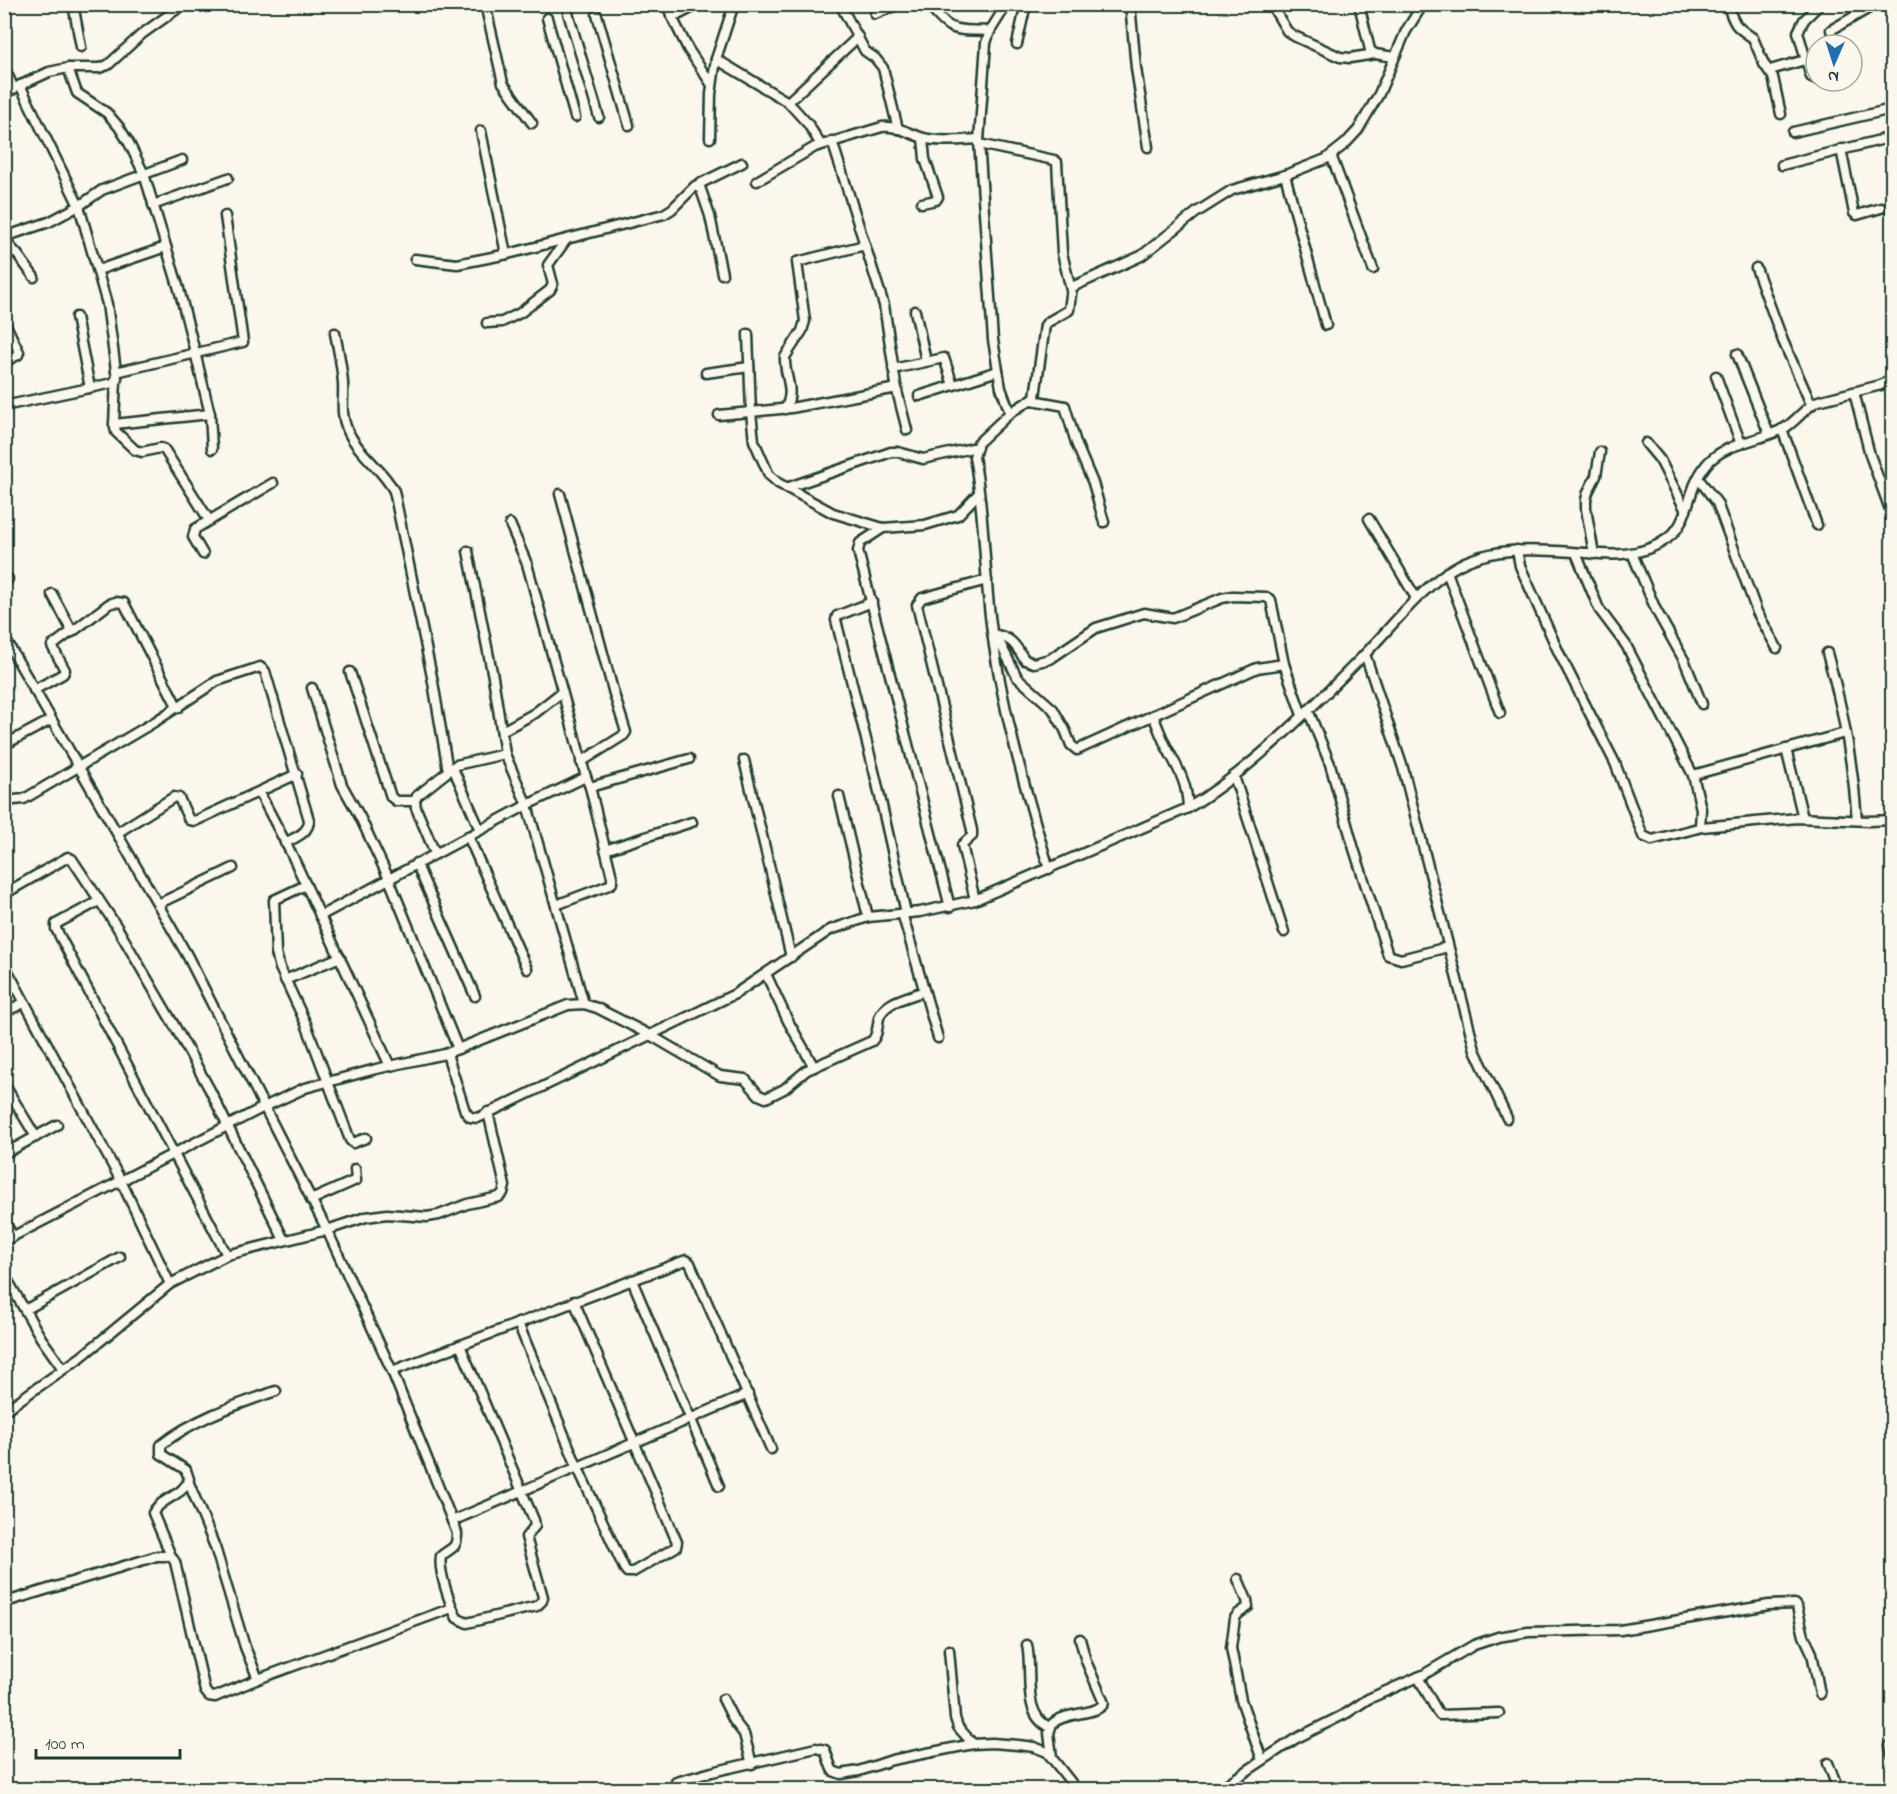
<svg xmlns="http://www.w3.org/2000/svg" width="1897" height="1794" font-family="'Indie Flower',sans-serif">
	<rect width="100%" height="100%" fill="#fbf7ec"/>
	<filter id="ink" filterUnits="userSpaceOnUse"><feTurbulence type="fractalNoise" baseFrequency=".0167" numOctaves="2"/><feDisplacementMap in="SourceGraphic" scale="12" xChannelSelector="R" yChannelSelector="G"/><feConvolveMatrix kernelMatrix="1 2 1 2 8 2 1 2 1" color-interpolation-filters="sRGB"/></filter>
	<g filter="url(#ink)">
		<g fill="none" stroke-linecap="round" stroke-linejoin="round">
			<defs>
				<g id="minor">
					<path d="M73,4L81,47"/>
					<path d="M485,4L503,83L532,123"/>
					<path d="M667,4L671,15L680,14L699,4"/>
					<path d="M840,4L865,51L875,58L883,68L898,129"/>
					<path d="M928,4C951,35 955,29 990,31"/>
					<path d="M1007,4L990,31L986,43L979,141L993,340L1001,388L1010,413"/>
					<path d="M1130,4L1136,68L1148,147"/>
					<path d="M1271,4L1287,31L1294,36L1340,57L1350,58L1375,54"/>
					<path d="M1359,4L1370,50L1375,54L1394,57"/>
					<path d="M1727,4C1735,26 1735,26 1753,38L1764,64L1773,77L1781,114"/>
					<path d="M568,13L599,117"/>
					<path d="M875,14L899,4"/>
					<path d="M597,15L629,125"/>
					<path d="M671,15L688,49L712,85"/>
					<path d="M547,18L575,117"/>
					<path d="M1831,30L1876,4"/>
					<path d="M1017,44L1026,4"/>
					<path d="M716,59L788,102L808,124L821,145"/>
					<path d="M4,67L14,89"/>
					<path d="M68,68L77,93L107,113L119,127L129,143L144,174L179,289L195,352L210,414L212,449"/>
					<path d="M1770,70L1805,60"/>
					<path d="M1816,79L1811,77L1798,32L1804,20L1820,4"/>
					<path d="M4,93L49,72L68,68H99L108,65L142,34L184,4"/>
					<path d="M788,102L858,37"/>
					<path d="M481,131L506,254"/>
					<path d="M1793,132L1892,109"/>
					<path d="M710,138L711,94L716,59L734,4"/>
					<path d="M832,141L884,305L897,391L907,430"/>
					<path d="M979,144L1054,160L1057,162L1062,253L1071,290"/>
					<path d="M1841,149L1854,213L1857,215L1881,208"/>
					<path d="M1331,155L1373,269"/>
					<path d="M1782,165L1892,137"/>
					<path d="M1285,175L1326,325"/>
					<path d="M757,181L815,147L882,127C899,125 912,136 928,139C944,142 962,140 979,139"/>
					<path d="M699,184L710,216L722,274"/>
					<path d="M922,203L936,200L938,197L925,159L923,138"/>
					<path d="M153,205L228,178"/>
					<path d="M4,237L49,222L79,206L102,190L182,160"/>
					<path d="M4,240L18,255L34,277"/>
					<path d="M415,259L457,264L508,254L664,214L672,209L695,186L742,163"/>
					<path d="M1756,268L1783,341L1811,404"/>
					<path d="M98,270L166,247"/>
					<path d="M915,311L926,361"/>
					<path d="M76,317L90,388"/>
					<path d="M4,321L19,352L18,355L4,362"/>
					<path d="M487,323L502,322L520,313L550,290L553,284L548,265L566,240"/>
					<path d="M335,333C338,349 342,366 343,383C344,399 340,413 347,429C357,453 382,468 394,491L433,682L448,771"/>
					<path d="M748,334L751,412L754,441L769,475L778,483L833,513L883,528"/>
					<path d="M1737,354L1769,434"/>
					<path d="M893,369L944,358L953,385"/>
					<path d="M116,372L243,342L225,216"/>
					<path d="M706,373L749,367"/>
					<path d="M1716,376L1741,444"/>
					<path d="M116,380L114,424L116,432L135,450L142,452L160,448L164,449L209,520"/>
					<path d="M1854,392L1870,455L1892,515"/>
					<path d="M919,396L998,371"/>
					<path d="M1032,400L1065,406L1076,443L1093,483L1104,522"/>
					<path d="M4,406L113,383L117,378L107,304L79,206L20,85"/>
					<path d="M785,409C796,389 784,378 785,357L802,331L805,321L797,262L865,245"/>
					<path d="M719,415L791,408L897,388"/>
					<path d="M114,424L210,414"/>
					<path d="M1782,429L1817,525"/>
					<path d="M1646,443L1660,460L1686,511"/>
					<path d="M1698,478L1717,503L1757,612L1777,648"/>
					<path d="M786,488L891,452H898L923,459L977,447"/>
					<path d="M560,494L614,694L626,732L624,735L581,762"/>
					<path d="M1369,519L1416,598"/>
					<path d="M510,524L527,564L586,777L590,787L612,877V883L609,885L556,905"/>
					<path d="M1517,550L1520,566L1559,653L1615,763L1643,836L1652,840L1702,827L1798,818L1869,821L1892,820"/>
					<path d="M468,551L493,677L505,754L527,805L584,1004"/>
					<path d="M1576,553L1599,609L1626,645L1693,775L1701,809L1700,827"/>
					<path d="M1632,553L1656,610L1685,662L1702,704"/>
					<path d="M203,554L193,537L195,529L273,483"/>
					<path d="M1594,554L1586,509V500L1588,492L1596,476L1600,452"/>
					<path d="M1447,572L1500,713"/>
					<path d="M4,581L8,579"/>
					<path d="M872,602L837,616L836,620L876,779L906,913"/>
					<path d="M72,632L109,604L115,602L124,603L178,708"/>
					<path d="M996,635C1013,638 1016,647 1025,660L1034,663L1050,659L1096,628L1144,613L1173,618L1222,598L1233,596L1266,597L1271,600L1284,664L1302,715"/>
					<path d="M996,635L1017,677L1053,709L1065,730L1071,745L1077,750L1257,668L1284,664"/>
					<path d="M4,637L187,955L327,1230L392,1371L457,1533C457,1549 452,1547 441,1556C438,1571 450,1604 457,1618L467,1623L537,1606L542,1601L543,1597L526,1537L535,1526L534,1520L460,1345"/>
					<path d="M1827,653C1843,707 1853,764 1857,820"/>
					<path d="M1365,654L1403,768L1475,1050L1507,1118"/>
					<path d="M350,672L391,797L396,801H415"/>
					<path d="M312,688L342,785L360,817L389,879L458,1049"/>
					<path d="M34,690L63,674L65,670L52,646L72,631L52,594"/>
					<path d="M1308,710L1330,764L1354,849L1388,955L1401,959L1448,947"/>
					<path d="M1153,715C1157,725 1161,736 1166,746C1178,769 1187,781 1188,808"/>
					<path d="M502,731L535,713L562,692"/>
					<path d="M4,745L51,720"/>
					<path d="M1786,749L1803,818"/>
					<path d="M744,760L791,957"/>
					<path d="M453,768L480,830"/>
					<path d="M1693,775L1845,733"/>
					<path d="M1234,776L1284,932"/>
					<path d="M590,787L689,759"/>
					<path d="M259,792L292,855L390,1066"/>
					<path d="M839,796L868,917"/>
					<path d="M4,801L24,799L156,721L217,681L260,667L265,671L309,820C309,833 296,837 285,843"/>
					<path d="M117,833L174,797L179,798L189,820L195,821L297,774"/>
					<path d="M468,836L527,969"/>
					<path d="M605,850L692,822"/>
					<path d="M435,853L416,808L415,801L417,796L456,765L505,754"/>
					<path d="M416,863L475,996"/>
					<path d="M1049,869C1024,785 1000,703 990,616C984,563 984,509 974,457L978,443L1010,413L1035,397L1045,325L1048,322L1069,310L1072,287L1141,256L1197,212L1232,190L1285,175L1326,159L1345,144L1358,130L1379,94L1406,31L1423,4"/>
					<path d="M306,885L274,900L276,953L280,968L306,1024L350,1140L353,1143L366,1138"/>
					<path d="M4,894L68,857L72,859L117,927L174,1025L210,1090L284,1240"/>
					<path d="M975,900L962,845L972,836V830L917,605L922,598L987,580"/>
					<path d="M99,901L56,924V929L227,1255"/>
					<path d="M158,904L233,868"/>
					<path d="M950,907L858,551L860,543L883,528L925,525L958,515L979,493"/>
					<path d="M902,913L938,1038"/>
					<path d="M320,916L527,805L586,777"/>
					<path d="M4,964L121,1181L170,1284"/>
					<path d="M766,974L788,1021L814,1067"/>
					<path d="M285,980L340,957"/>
					<path d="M4,1012L24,1003"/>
					<path d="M445,1054L568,1005L584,1004L597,1008L650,1035L720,1076L745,1079L759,1095L766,1098L784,1089L807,1070L872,1041C878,1035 877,1027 879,1018C884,1001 910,997 924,991"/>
					<path d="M4,1084L36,1137"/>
					<path d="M4,1154L57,1125"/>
					<path d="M311,1200L356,1180L355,1169"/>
					<path d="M4,1220L13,1237"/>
					<path d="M4,1241L264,1107L305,1088L376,1069L445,1054L448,1057L465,1111L470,1117L478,1118L735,994L830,930L868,917L920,912L975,900L1188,808C1251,770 1314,706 1366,653C1392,626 1415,596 1446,573C1487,543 1540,550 1587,553C1608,555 1630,556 1650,548C1695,531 1681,497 1706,465C1723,443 1759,441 1783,429C1796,422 1804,408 1818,401L1881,385L1892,378"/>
					<path d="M4,1274L41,1338L63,1369"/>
					<path d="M632,1280L719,1486"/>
					<path d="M25,1310L120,1257"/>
					<path d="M518,1323L577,1466L624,1568L627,1572H633L676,1547L677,1542L574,1301"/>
					<path d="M392,1371L686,1260L690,1263L771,1449"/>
					<path d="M4,1411L81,1357L170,1284L227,1255L327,1230L366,1217L387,1214L427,1217L439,1215L467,1204L499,1197L503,1193L505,1186L488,1112"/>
					<path d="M189,1483L215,1547L245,1647L258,1679"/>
					<path d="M452,1521L748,1394"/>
					<path d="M171,1556L153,1513C160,1498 184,1496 189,1479L186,1470L161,1454V1445C195,1418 236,1405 276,1391"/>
					<path d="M1238,1579L1247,1600L1248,1607L1238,1614L1235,1618L1231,1648L1241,1700L1262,1760"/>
					<path d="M9,1601L157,1556H171L175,1562L205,1691L209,1696L215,1697L258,1679L452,1608"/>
					<path d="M1027,1645C1033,1670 1021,1714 1049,1727"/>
					<path d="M949,1650L955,1718L958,1727L973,1744"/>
					<path d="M1418,1677L1437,1711L1440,1715L1499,1713"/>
					<path d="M723,1699L734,1721L744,1734L752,1764"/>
					<path d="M1890,1746L1892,1754"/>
					<path d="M1052,1757L1049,1733L1052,1724C1065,1711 1097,1716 1104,1703L1086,1661L1080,1639"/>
					<path d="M1828,1763L1838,1790"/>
					<path d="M676,1782L712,1772L816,1748L825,1750L831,1767L833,1771L841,1774L859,1771L892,1760L973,1744L992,1743L1018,1745L1034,1747L1047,1752L1077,1790"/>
					<path d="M1093,1790H1102"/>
					<path d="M1218,1790L1295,1739L1347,1713L1368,1699L1423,1675L1474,1645L1498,1637L1528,1632L1620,1630L1769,1605L1794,1604L1797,1607L1804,1636L1812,1653L1820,1694"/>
				</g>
			</defs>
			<use href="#minor" stroke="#1f3d34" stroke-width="13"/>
			<use href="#minor" stroke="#fbf7ec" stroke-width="8"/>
		</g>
	</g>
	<rect width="1897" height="1794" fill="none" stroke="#fbf7ec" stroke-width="24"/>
	<rect x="12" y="12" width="1873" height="1770" fill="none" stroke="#1f3d34" stroke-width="2" filter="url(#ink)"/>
	<g transform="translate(1834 63) rotate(183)"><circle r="28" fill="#fbf7ec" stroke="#a3ada2" stroke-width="1.5"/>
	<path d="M0-4.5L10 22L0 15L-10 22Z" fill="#1f6fb2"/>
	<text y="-9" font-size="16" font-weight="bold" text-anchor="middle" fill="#1f3d34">N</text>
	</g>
	<path d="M36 1749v9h144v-9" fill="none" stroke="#1f3d34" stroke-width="3"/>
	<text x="45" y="1749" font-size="18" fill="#1f3d34" stroke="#fbf7ec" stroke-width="4.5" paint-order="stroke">100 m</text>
</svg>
